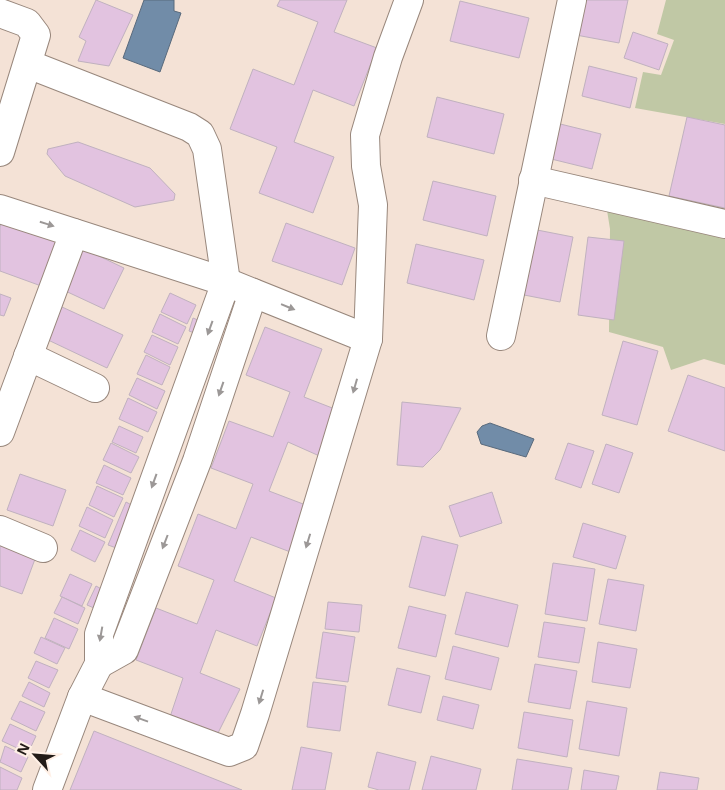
<svg xmlns="http://www.w3.org/2000/svg" width="725" height="790" font-family="'Noto Sans',sans-serif">
	<rect width="100%" height="100%" fill="#f4e2d6"/>
	<g fill="#c0c8a5">
		<path d="M666,0H725V124L635,108L643,72L661,75L674,40L657,34Z"/>
		<path d="M606,204L725,233V365L704,359L671,370L663,347L609,332L610,229Z"/>
	</g>
	<g fill="#718ca8" stroke="#596a7c">
		<path d="M144,0H174V11L181,13L160,72L123,58Z"/>
		<path d="M490,423L534,439L526,457L481,444L477,432L482,426Z"/>
	</g>
	<g fill="#e2c3e0" stroke="#c0b1bf">
		<path d="M96,0L133,15L109,66L78,61L86,41L79,37Z"/>
		<path d="M280,0H347L334,32L377,48L354,106L313,90L294,142L334,157L313,213L259,193L277,147L230,129L253,69L294,85L318,22L277,6Z"/>
		<path d="M583,0H628L619,43L576,35Z"/>
		<path d="M460,1L529,18L519,58L450,41Z"/>
		<path d="M633,32L668,44L659,70L624,58Z"/>
		<path d="M589,66L637,78L630,108L582,96Z"/>
		<path d="M437,97L504,114L494,154L427,137Z"/>
		<path d="M687,117L725,125V208L669,196Z"/>
		<path d="M548,121L601,134L592,169L539,156Z"/>
		<path d="M78,142L150,168L175,194L174,200L135,207L65,176L47,154L48,149Z"/>
		<path d="M433,181L496,196L487,236L423,220Z"/>
		<path d="M3,219L61,241L44,287L0,271V227Z"/>
		<path d="M286,223L355,248L342,285L272,261Z"/>
		<path d="M532,229L573,237L560,302L519,294Z"/>
		<path d="M588,237L624,241L614,320L578,315Z"/>
		<path d="M416,244L484,260L474,300L407,283Z"/>
		<path d="M78,246L124,268L104,309L59,288Z"/>
		<path d="M170,293L196,305L187,324L161,312Z"/>
		<path d="M0,294L11,298L4,316L0,315Z"/>
		<path d="M62,307L123,335L107,368L46,339Z"/>
		<path d="M160,314L186,327L178,344L152,332Z"/>
		<path d="M193,318L210,325L205,337L189,331Z"/>
		<path d="M265,327L322,349L304,397L340,411L324,458L288,442L269,491L311,507L293,553L251,537L234,581L276,598L257,646L216,630L200,673L240,689L218,733L169,720L183,678L136,660L156,608L197,624L214,580L178,566L198,514L236,529L253,484L211,468L229,421L273,437L290,392L246,375Z"/>
		<path d="M152,335L178,347L170,365L144,352Z"/>
		<path d="M623,341L658,351L637,425L602,415Z"/>
		<path d="M146,355L170,367L162,385L137,374Z"/>
		<path d="M688,375L725,388V451L668,431Z"/>
		<path d="M137,378L165,391L157,409L129,395Z"/>
		<path d="M128,398L157,412L148,432L119,419Z"/>
		<path d="M402,402L461,408L440,450L423,467L397,465Z"/>
		<path d="M119,426L143,437L136,453L112,442Z"/>
		<path d="M111,443L139,457L131,473L103,460Z"/>
		<path d="M568,443L594,451L581,488L555,479Z"/>
		<path d="M606,444L633,453L619,493L592,484Z"/>
		<path d="M104,465L131,478L123,495L96,483Z"/>
		<path d="M20,474L66,490L53,526L7,510Z"/>
		<path d="M97,486L123,498L114,517L89,505Z"/>
		<path d="M492,492L502,523L460,537L449,506Z"/>
		<path d="M126,502L139,509L122,550L108,545Z"/>
		<path d="M87,507L113,520L105,538L79,526Z"/>
		<path d="M583,523L626,536L616,569L573,557Z"/>
		<path d="M80,530L105,542L95,562L71,550Z"/>
		<path d="M422,536L458,545L445,596L409,587Z"/>
		<path d="M0,537L38,551L22,594L0,586Z"/>
		<path d="M553,563L595,569L587,621L545,614Z"/>
		<path d="M70,574L92,584L82,606L60,596Z"/>
		<path d="M608,579L644,585L636,631L599,624Z"/>
		<path d="M96,586L109,593L101,611L87,605Z"/>
		<path d="M466,592L518,605L508,647L455,634Z"/>
		<path d="M62,597L85,608L78,624L54,613Z"/>
		<path d="M328,602L362,605L359,632L325,629Z"/>
		<path d="M409,606L446,615L436,657L398,648Z"/>
		<path d="M54,618L78,629L69,649L45,638Z"/>
		<path d="M544,622L585,628L579,663L538,657Z"/>
		<path d="M323,632L355,637L348,682L316,678Z"/>
		<path d="M41,637L65,648L57,664L34,653Z"/>
		<path d="M598,642L637,649L630,688L592,682Z"/>
		<path d="M453,646L499,658L491,690L445,679Z"/>
		<path d="M36,661L58,670L49,688L28,678Z"/>
		<path d="M535,664L577,671L570,709L528,702Z"/>
		<path d="M397,668L430,676L421,713L388,705Z"/>
		<path d="M29,682L50,693L44,707L22,696Z"/>
		<path d="M313,682L346,686L340,731L307,727Z"/>
		<path d="M443,696L479,705L473,729L437,720Z"/>
		<path d="M20,701L45,712L36,731L11,719Z"/>
		<path d="M587,701L627,708L619,756L579,749Z"/>
		<path d="M524,712L573,720L567,757L518,748Z"/>
		<path d="M10,724L36,736L28,753L2,741Z"/>
		<path d="M94,731L242,790H70Z"/>
		<path d="M5,746L28,757L21,772L0,762Z"/>
		<path d="M301,747L332,753L325,790H292Z"/>
		<path d="M377,752L416,762L409,790H379L368,787Z"/>
		<path d="M431,756L481,769L476,790H422Z"/>
		<path d="M517,759L572,768L568,790H512Z"/>
		<path d="M0,767L22,778L17,790H0Z"/>
		<path d="M584,770L619,776L616,790H581Z"/>
		<path d="M660,772L699,778L697,790H657Z"/>
	</g>
	<g fill="none" stroke-linecap="round" stroke-linejoin="round">
		<defs>
			<g id="minor">
				<path d="M0,13L27,23L36,35L0,152"/>
				<path d="M28,64L189,127L200,134L207,149L226,282L99,634V664L82,697L47,790"/>
				<path d="M533,180L725,224"/>
				<path d="M0,209L226,282L368,339"/>
				<path d="M501,336L572,0"/>
				<path d="M28,356L95,388"/>
				<path d="M0,432L74,233"/>
				<path d="M0,530L43,548"/>
				<path d="M99,664L124,650L197,461L253,293"/>
				<path d="M82,697L229,752L244,746L255,714L368,339L373,205L366,166L365,135L388,57L409,0"/>
			</g>
		</defs>
		<use href="#minor" stroke="#98877c" stroke-width="30"/>
		<use href="#minor" stroke="#fff" stroke-width="28"/>
	</g>
	<defs><path id="oneway-solid" d="M-6-.8H1V-3.2L6.5 0L1 3.2V.8H-6Z" transform="scale(1.25)"/></defs>
	<g fill="#9c9897">
		<use href="#oneway-solid" transform="translate(47 224) rotate(17)"/>
		<use href="#oneway-solid" transform="translate(288 307) rotate(22)"/>
		<use href="#oneway-solid" transform="translate(210 328) rotate(110)"/>
		<use href="#oneway-solid" transform="translate(355 386) rotate(106)"/>
		<use href="#oneway-solid" transform="translate(221 389) rotate(109)"/>
		<use href="#oneway-solid" transform="translate(154 481) rotate(110)"/>
		<use href="#oneway-solid" transform="translate(308 541) rotate(107)"/>
		<use href="#oneway-solid" transform="translate(165 542) rotate(111)"/>
		<use href="#oneway-solid" transform="translate(101 634) rotate(100)"/>
		<use href="#oneway-solid" transform="translate(261 697) rotate(107)"/>
		<use href="#oneway-solid" transform="translate(141 719) rotate(-160)"/>
	</g>
	<g transform="translate(35 755) rotate(296)" stroke="#fff0e6" stroke-width="4" paint-order="stroke">
	<path d="M0-4L9 19L0 12L-9 19Z" fill="#221b17"/>
	<text y="-8" font-size="14" font-weight="bold" text-anchor="middle" fill="#221b17">N</text>
	</g>
</svg>
